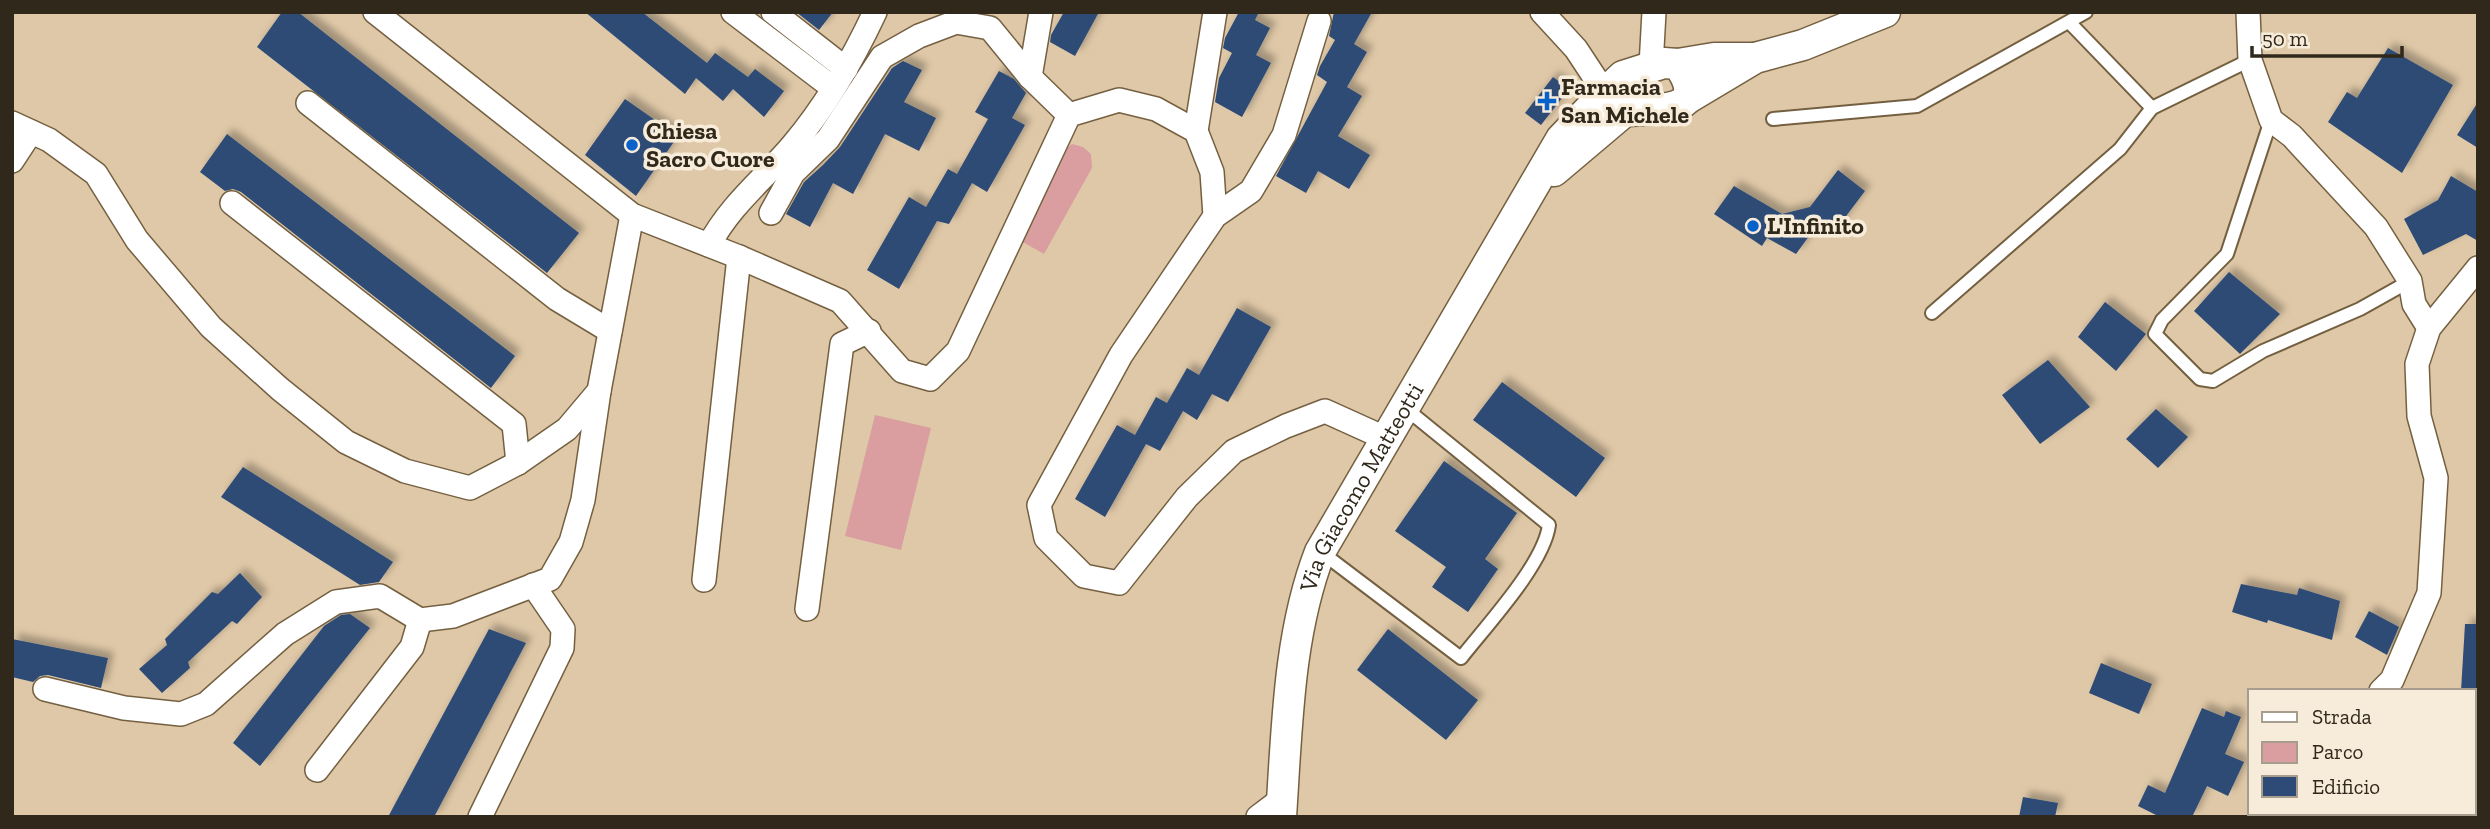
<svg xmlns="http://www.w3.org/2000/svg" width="2490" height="829" font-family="'Zilla Slab',serif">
	<defs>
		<filter id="shadow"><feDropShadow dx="6" dy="-6" stdDeviation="3.5" flood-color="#0004"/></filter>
	</defs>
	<rect width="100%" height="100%" fill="#dfc8a7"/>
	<g fill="#da9ea0">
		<path d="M1072,144L1083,147L1091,154L1092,168L1044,254L1014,237L1062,152Z"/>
		<path d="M875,415L931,428L901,550L845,536Z"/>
	</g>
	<g fill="#2d4b76" filter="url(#shadow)">
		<path d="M282,12H298L579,233L547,273L257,47Z"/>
		<path d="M585,12H642L707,63L715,53L748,77L755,69L784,91L764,117L733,89L723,101L696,78L685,94Z"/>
		<path d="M796,12H833L819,30Z"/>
		<path d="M1064,12H1099L1075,56L1050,42L1051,35Z"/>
		<path d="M1239,12H1259L1255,20L1270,28L1256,55L1271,63L1242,117L1215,102L1219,78L1232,53L1223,48L1225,38Z"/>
		<path d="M1334,12H1372L1354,44L1367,52L1347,87L1362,96L1338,136L1370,155L1349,189L1318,171L1306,193L1276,176L1327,82L1317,75L1320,66L1335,40L1329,36Z"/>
		<path d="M2388,48L2453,85L2402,173L2328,122L2347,92L2357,98Z"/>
		<path d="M903,61L922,70L904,102L936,118L919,151L885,134L853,194L833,183L810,227L786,214L804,182L823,165L840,147L892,68Z"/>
		<path d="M999,71L1014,79L1026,93L1012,118L1025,125L987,192L972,183L949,224L937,221L899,289L867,270L909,197L926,207L948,169L957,174L988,119L975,112Z"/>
		<path d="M1553,77L1569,89L1541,125L1525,113Z"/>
		<path d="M625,99L678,136L636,196L585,155Z"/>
		<path d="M2478,102V148L2457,135Z"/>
		<path d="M227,134L515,356L491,388L241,192L233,189L225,191L200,172Z"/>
		<path d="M1838,170L1865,191L1831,236L1817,225L1796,254L1767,238L1762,246L1714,214L1734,186L1782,214L1810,207Z"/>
		<path d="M2451,176L2478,192V241L2466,234L2423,255L2404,219L2438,200Z"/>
		<path d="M2229,272L2280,314L2240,354L2194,311Z"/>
		<path d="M2105,302L2146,334L2116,371L2078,337Z"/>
		<path d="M1237,308L1271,327L1228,402L1212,394L1197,420L1183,411L1160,451L1146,444L1105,517L1075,499L1117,425L1135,435L1156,397L1167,403L1187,368L1199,375Z"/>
		<path d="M2048,360L2090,407L2040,444L2002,395Z"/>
		<path d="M1502,382L1605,458L1576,497L1473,420Z"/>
		<path d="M2156,409L2188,437L2158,468L2126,439Z"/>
		<path d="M1444,461L1517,513L1485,559L1498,569L1468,612L1432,587L1446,567L1395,531Z"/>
		<path d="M243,467L393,562L379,582L360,585L221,497Z"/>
		<path d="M240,573L262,597L237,624L232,621L188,662L190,668L162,693L139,669L167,645L165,639L212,592L218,594Z"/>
		<path d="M2241,584L2297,595L2299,588L2340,601L2332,640L2268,620L2267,623L2232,612Z"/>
		<path d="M2369,611L2399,627L2387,655L2355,637Z"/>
		<path d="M350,614L370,628L260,766L233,743L324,626L341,615Z"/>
		<path d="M2465,624H2478V691H2461Z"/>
		<path d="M489,629L526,643L434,817H388Z"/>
		<path d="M1388,629L1478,700L1446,740L1357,670Z"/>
		<path d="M12,639L108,658L101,688L48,675L40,676L33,682L12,677Z"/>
		<path d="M2101,663L2152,684L2139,714L2089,693Z"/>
		<path d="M2202,708L2224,717L2226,711L2241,717L2225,754L2244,762L2228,796L2207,786L2192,817H2160L2138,806L2148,785L2165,793Z"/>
		<path d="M2023,797L2058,803L2055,817H2019Z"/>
	</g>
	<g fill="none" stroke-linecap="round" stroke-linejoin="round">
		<defs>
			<g id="service">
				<path d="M2069,22L2152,108"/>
				<path d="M1773,119L1917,106L2086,12"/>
				<path d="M2271,120L2227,254L2162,320L2155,334L2200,379L2213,381L2263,351L2360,309L2410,281"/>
				<path d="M1932,313L2120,149L2152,108L2250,60"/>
				<path d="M1321,552L1461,658C1486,626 1544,564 1549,525L1405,408"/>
			</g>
			<g id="minor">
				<path d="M375,12L632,215L739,257L840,301L902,371L930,379L958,351L1069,115L1119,100L1156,109L1196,131L1212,172L1215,216"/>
				<path d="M733,12L833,88"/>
				<path d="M773,12L846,69"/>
				<path d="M1542,12L1576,49L1605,93"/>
				<path d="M2248,12L2250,60L2271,120L2292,136L2376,227L2410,281L2414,304L2429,328"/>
				<path d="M1319,21L1284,135L1251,191L1215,216L1121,355L1039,505L1046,538L1084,576L1119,583L1187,497L1234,451L1286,426L1325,411L1387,439"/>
				<path d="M1651,66L1654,12"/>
				<path d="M1030,77L1041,12"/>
				<path d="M308,103L557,299L610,331"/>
				<path d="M12,123L49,140L96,174L137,240L211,327L280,389L346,442L405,471L470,488L518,463L567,429L599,391L632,215"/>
				<path d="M1196,131L1215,12"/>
				<path d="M12,161L31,132"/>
				<path d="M232,203L514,424L518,463"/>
				<path d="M771,213L793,173L828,139L882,57L919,36L956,22L990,28L1030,77L1069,115"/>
				<path d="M709,245C731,204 763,180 792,146C826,106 853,59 875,12"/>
				<path d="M704,580L739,257"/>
				<path d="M807,609L842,344L869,331"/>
				<path d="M45,689L124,708L181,714L206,704L285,634L336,602L380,596L420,620L453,616L550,579L571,542L583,500L599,391"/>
				<path d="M2381,691L2392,680L2429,593L2436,478L2419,416L2417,364L2429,328L2478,268"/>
				<path d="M317,770L412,647L420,620"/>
				<path d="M2474,809L2478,805"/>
				<path d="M480,817L562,648L563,629L533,585"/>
				<path d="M1258,817L1283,798"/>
				<path d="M2280,817L2282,813"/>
			</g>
			<g id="tertiary">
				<path d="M1664,63L1678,64C1713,114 1658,109 1625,111L1605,93L1623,76Z"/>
				<path d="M1678,64L1714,58H1752"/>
				<path d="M1688,98L1755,58L1803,45L1885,12"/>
				<path d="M1554,171L1625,111"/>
				<path id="s1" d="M1281,817C1287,729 1288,635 1320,552L1561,139L1605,93"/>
			</g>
		</defs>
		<use href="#service" stroke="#746041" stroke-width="16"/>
		<use href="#minor" stroke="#746041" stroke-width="26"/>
		<use href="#tertiary" stroke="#746041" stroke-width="33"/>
		<use href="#service" stroke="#fff" stroke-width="12"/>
		<use href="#minor" stroke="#fff" stroke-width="23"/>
		<use href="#tertiary" stroke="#fff" stroke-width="30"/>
	</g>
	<g fill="#0762cb" stroke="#f7ebda" stroke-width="2.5">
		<path d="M1543.5 90.5h7v7h7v7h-7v7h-7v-7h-7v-7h7z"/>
		<circle cx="632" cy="145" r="7"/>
		<circle cx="1753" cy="226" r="7"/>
	</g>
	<g text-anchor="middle" stroke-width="7" stroke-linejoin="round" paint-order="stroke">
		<g font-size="24" font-weight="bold" fill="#30281b" stroke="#f7ebda" text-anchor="start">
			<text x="1561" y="95">Farmacia<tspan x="1561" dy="28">San Michele</tspan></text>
			<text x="646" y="139">Chiesa<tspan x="646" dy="28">Sacro Cuore</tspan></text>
			<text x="1767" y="234">L'Infinito</text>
		</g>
		<g font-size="24" fill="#30281b" stroke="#f7ebda">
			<text dy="8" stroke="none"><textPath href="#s1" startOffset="345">Via Giacomo Matteotti</textPath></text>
		</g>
	</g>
	<rect width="2490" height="829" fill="none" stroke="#30281b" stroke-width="28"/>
	<rect x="2248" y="689" width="228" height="126" fill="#f7ebda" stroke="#a79d8e" stroke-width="2"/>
	<rect x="2262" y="712" width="35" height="10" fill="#ffffff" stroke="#a79d8e" stroke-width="2"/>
	<text x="2312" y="724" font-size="21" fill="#30281b">Strada</text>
	<rect x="2262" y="742" width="35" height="21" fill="#da9ea0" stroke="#a79d8e" stroke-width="2"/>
	<text x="2312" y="759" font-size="21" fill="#30281b">Parco</text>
	<rect x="2262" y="776" width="35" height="21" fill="#2d4b76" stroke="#a79d8e" stroke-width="2"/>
	<text x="2312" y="794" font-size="21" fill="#30281b">Edificio</text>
	<path d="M2252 46v10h150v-10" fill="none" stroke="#30281b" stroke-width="3.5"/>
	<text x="2262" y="46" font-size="21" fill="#30281b" stroke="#f7ebda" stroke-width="5" paint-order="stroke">50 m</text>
</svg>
